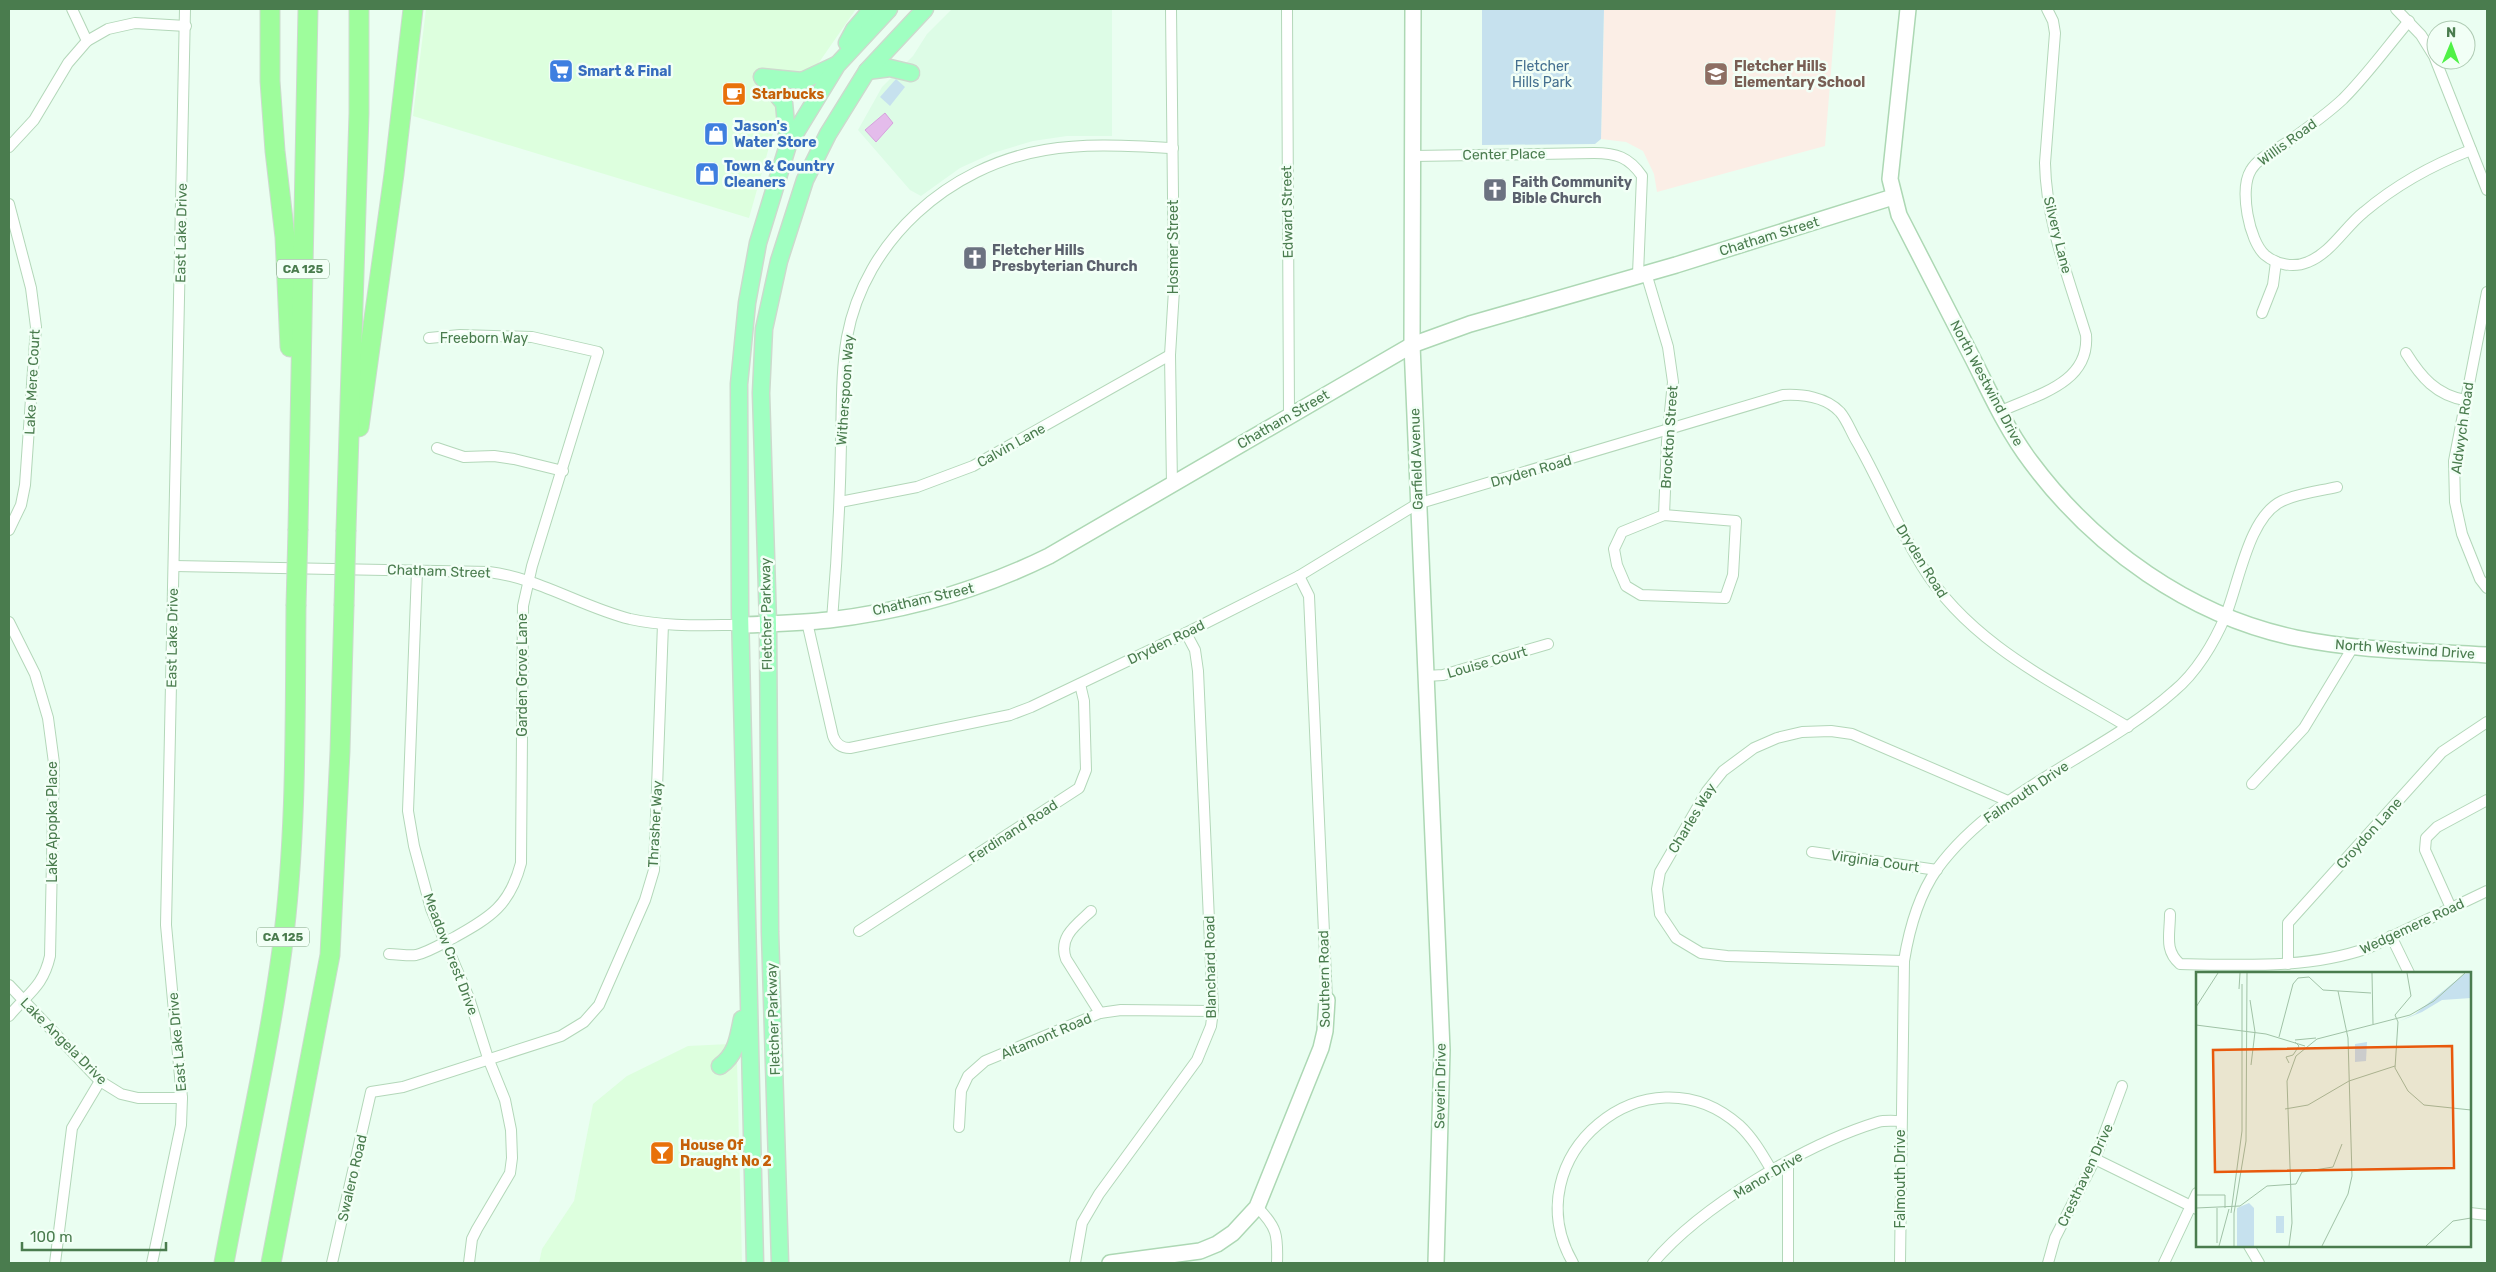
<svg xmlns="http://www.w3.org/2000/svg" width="2496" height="1272" font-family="Rubik,sans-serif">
	<rect width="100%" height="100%" fill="#eafef1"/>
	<path fill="#ddfce6" d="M952,9H1112V136H1067L1033,141L993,153L960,168L921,196L910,190L858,130L882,87L913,56L927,34Z"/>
	<g fill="#ddffde">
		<path d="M426,9H856L775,126L749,218L413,116Z"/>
		<path d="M729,1044L737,1060L742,1263H539L542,1249L574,1201L593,1104L627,1076L688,1046Z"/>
	</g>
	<path fill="#fbeee6" d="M1604,9H1836L1825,146L1657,192L1654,174L1643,151L1626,142L1601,139Z"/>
	<g fill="#c6e1ee">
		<path d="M1482,9H1604L1601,139L1595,144L1482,145Z"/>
		<path d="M896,79L905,87L890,106L880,97Z"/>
	</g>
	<path fill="#e4bceb" stroke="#d6a1dd" d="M885,113L893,123L876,142L865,130Z"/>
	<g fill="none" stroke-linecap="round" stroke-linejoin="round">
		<defs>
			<g id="street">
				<path d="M72,9L87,41"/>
				<path d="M1171,9L1174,290L1170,355L1172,485"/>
				<path d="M1287,9L1289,414"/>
				<path d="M2396,9L2421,35L2434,56L2487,190"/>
				<path d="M2409,21C2387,47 2367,75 2343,99C2326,115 2306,129 2286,143C2274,151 2258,158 2251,170C2239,189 2249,241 2265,255C2277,265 2294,268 2308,262C2331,253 2345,227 2364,212C2396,185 2432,165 2471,150"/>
				<path d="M9,147L34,120L68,63L87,41L108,29L135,23L186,26"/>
				<path d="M1413,156L1594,153C1616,153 1629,157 1642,176L1638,274"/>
				<path d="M9,204L31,288L36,327L25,485L21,505L9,530"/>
				<path d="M1646,273L1668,347L1673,382L1667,441L1664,515L1622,532L1614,549L1617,565L1626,586L1641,595L1725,598L1733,575L1736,521L1664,515"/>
				<path d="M2487,292L2454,461L2455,502L2462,534L2480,579L2487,588"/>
				<path d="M2262,313L2273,285L2276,262"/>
				<path d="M2406,353C2421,377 2436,395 2465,400"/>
				<path d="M1999,412C2035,395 2090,384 2086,335C2069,279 2046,222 2045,163L2055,33L2053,21L2047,9"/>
				<path d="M437,448L464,457L494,456L514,459L563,471"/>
				<path d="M840,502L917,487L973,466L1170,355"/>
				<path d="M174,566L489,572C539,578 582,607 630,619C666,627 704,625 741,625"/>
				<path d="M417,571L408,811L414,846L431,909L469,998L488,1058L505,1100L511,1130L512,1158L510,1173L477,1229L472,1239L469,1263"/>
				<path d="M1299,576L1309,596L1327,1000"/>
				<path d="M832,620C837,561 840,502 841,443C842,408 841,372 847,337C865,240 949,166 1045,150C1087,143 1130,146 1173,148"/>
				<path d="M9,622L35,674L48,718L54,763L50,956C43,987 28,993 9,1016"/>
				<path d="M807,622L833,736C836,744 841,748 850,748L1010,715L1031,707L1186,633L1299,576L1417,504L1783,395C1802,394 1826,397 1840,412C1847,420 1851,432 1857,442C1880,482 1897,526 1922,566C1969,643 2053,682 2128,727"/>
				<path d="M1426,676L1443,675L1548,644"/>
				<path d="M2252,784L2304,728L2353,647"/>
				<path d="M1812,852L1937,870"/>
				<path d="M2451,908L2425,850L2426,838L2437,827L2487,800"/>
				<path d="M1091,911C1076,925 1058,937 1066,959L1100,1013"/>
				<path d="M2170,914C2170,935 2164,950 2180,964C2242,965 2309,969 2368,948L2487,891"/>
				<path d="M859,931L1079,788L1086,770L1084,701L1080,684"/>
				<path d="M2391,936L2409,973"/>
				<path d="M389,954C398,954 408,956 416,955C429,952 443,943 455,937C491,917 510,905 521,863L523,606L532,566L598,352L532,337L460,335L429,338"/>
				<path d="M1904,961L1727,956L1701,953L1676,938L1660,914L1657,889L1660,872L1707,791L1723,771L1754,748L1777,738L1802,732L1831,731L1852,734L2008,801"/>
				<path d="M2288,964V923L2442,752L2487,722"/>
				<path d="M9,985L100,1081L121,1094L138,1098H182"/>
				<path d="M959,1127L961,1091L968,1076L985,1061L1100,1013L1121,1010L1213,1011"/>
				<path d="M2095,1159L2197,1209"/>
				<path d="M1788,1162V1263"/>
				<path d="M1257,1207C1277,1227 1278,1235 1277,1263"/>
				<path d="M2470,1213L2487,1215"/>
				<path d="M2249,1246L2259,1263"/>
				<path d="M55,1263L72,1128L100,1081"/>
				<path d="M152,1263L181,1125L182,1098L166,925L185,9"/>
				<path d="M332,1263L371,1092L403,1087L561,1036L584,1022L599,1005L645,900L654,870L663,624"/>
				<path d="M1075,1263L1082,1223L1099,1194L1197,1060L1211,1026L1213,1011L1198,671L1195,650L1186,633"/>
				<path d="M1573,1263C1512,1157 1647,1044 1739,1125C1753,1138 1762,1154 1772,1171"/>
				<path d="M1653,1263C1701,1206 1806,1144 1878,1122C1885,1120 1893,1121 1901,1121"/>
				<path d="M1900,1263L1904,961C1909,930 1919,895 1937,869C1997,787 2100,757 2174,691C2196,673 2214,643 2225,617C2239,584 2248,517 2282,501C2299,493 2320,491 2337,487"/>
				<path d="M2048,1263L2055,1238L2095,1159L2122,1086"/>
				<path d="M2164,1263L2197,1193"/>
			</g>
			<g id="secondary">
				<path d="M1413,9L1412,345L1442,1050L1436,1263"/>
				<path d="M1908,9L1890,179L1899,215C1924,264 1949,313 1974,361C1991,395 2008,432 2031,462C2095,548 2190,616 2296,638C2359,651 2423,651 2487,655"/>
				<path d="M741,625C770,624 800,623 829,620C905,611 980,590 1049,556L1412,345L1470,324L1676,265L1893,197"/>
				<path d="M1110,1263L1200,1251L1217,1244L1233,1233L1257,1207L1321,1048L1325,1031L1327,1000"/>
			</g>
			<g id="primary">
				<path d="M847,43L854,30L872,9"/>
				<path d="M867,71L890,68L911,73"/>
				<path d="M788,145L784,103L762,77L802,81L836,65"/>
				<path d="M720,1066C737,1054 738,1037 742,1019"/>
				<path d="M755,1263L740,611L739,384L747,303L758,243L788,145L837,65L889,9"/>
				<path d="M780,1263L770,932L768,624L761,393L764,329L779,261L805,180L828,134L867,71L925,9"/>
			</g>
			<g id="highway">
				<path d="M270,9V81L275,151L285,237L290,347"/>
				<path d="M359,427L394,174L413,9"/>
				<path d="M298,529L308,9"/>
				<path d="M346,530L359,113V9"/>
				<path d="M224,1263C243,1159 268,1055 282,950C297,836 295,720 296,606"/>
				<path d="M271,1263L330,955L340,751L344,606"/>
			</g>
		</defs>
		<use href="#street" stroke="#b3d7b9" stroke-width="12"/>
		<use href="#secondary" stroke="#add8b4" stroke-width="18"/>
		<use href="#primary" stroke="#ccdacd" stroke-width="19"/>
		<use href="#highway" stroke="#ccdacd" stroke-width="21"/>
		<use href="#street" stroke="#fff" stroke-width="10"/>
		<use href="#secondary" stroke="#fff" stroke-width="15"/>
		<use href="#primary" stroke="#a0ffc1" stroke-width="16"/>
		<use href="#highway" stroke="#9efd9c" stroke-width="19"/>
		<defs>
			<g id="highway-bridge">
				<path d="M296,606L298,529"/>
				<path d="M344,606L346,530"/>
			</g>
		</defs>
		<use href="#highway-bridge" stroke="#ccdacd" stroke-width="21" stroke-linecap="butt"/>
		<use href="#highway-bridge" stroke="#9efd9c" stroke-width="19"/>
	</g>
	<defs>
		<symbol id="supermarket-square" viewBox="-11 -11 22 22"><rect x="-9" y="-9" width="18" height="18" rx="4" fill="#3f7fe0" stroke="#f2fff6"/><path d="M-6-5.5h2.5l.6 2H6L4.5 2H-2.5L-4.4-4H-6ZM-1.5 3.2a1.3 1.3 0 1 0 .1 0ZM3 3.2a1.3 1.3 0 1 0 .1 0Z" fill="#fff"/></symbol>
		<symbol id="school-square" viewBox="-11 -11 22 22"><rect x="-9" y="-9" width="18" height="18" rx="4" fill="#8d6e63" stroke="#f2fff6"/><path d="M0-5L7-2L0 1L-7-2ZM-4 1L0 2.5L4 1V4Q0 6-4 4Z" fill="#fff"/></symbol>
		<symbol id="cafe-square" viewBox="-11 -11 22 22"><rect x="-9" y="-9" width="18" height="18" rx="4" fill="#e8710a" stroke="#f2fff6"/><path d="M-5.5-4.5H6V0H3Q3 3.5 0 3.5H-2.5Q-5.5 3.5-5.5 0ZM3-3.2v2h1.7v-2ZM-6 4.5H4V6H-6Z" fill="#fff"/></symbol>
		<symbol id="shop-square" viewBox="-11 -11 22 22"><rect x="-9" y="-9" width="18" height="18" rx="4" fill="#3f7fe0" stroke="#f2fff6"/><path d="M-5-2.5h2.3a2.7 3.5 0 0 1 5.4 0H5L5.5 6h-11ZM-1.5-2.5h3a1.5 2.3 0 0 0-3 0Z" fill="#fff"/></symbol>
		<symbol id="church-square" viewBox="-11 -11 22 22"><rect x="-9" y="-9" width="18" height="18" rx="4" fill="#6b7280" stroke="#f2fff6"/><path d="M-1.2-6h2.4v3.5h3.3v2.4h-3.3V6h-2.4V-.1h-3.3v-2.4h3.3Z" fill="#fff"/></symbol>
		<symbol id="bar-square" viewBox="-11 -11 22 22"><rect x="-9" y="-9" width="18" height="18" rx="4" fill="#e8710a" stroke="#f2fff6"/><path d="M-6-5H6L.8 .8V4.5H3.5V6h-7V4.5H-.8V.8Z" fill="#fff"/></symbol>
	</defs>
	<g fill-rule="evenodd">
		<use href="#supermarket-square" x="547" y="57" width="28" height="28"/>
		<use href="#school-square" x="1702" y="60" width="28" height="28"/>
		<use href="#cafe-square" x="720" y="80" width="28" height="28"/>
		<use href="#shop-square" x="702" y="120" width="28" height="28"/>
		<use href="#shop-square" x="693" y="160" width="28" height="28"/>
		<use href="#church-square" x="1481" y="176" width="28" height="28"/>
		<use href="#church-square" x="961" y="244" width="28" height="28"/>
		<use href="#bar-square" x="648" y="1139" width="28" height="28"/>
	</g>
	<g text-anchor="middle" stroke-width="5" stroke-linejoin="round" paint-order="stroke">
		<g fill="#f2fff6" stroke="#7ca380" stroke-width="1">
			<rect x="277" y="259.5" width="52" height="19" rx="4"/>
			<rect x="257" y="927.5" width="52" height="19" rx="4"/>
		</g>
		<g font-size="12" font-weight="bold" fill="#4a7c4e">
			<text x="303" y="273">CA 125</text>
			<text x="283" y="941">CA 125</text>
		</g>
		<g font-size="14" fill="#457090" stroke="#f2fff6">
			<text x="1542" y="71">Fletcher<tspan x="1542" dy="16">Hills Park</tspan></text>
		</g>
		<g font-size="14" font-weight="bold" fill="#785e54" stroke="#f2fff6" text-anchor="start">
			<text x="1734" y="71">Fletcher Hills<tspan x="1734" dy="16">Elementary School</tspan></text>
		</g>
		<g font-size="14" font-weight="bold" fill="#366cbe" stroke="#f2fff6" text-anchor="start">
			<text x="578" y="76">Smart &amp; Final</text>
			<text x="734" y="131">Jason's<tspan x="734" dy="16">Water Store</tspan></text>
			<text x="724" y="171">Town &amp; Country<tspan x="724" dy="16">Cleaners</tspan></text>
		</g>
		<g font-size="14" font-weight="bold" fill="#c56008" stroke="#f2fff6" text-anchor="start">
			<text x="752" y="99">Starbucks</text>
			<text x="680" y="1150">House Of<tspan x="680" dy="16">Draught No 2</tspan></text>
		</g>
		<g font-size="14" fill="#4a7c4e" stroke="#f2fff6">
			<text transform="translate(2287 142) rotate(-36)" y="5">Willis Road</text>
			<text transform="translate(1504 154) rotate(-1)" y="5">Center Place</text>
			<text transform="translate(1287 212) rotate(-91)" y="5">Edward Street</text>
			<text transform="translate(181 233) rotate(-89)" y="5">East Lake Drive</text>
			<text transform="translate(2058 235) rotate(76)" y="5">Silvery Lane</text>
			<text transform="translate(1769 236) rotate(-17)" y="5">Chatham Street</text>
			<text transform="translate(1173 247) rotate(-90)" y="5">Hosmer Street</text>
			<text x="484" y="343">Freeborn Way</text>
			<text transform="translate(32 382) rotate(-87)" y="5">Lake Mere Court</text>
			<text transform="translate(1987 383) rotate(62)" y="5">North Westwind Drive</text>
			<text transform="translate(845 390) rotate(-86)" y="5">Witherspoon Way</text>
			<text transform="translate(1283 419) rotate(-30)" y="5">Chatham Street</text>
			<text transform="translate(2462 428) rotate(-82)" y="5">Aldwych Road</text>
			<text transform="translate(1669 437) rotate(-86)" y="5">Brockton Street</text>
			<text transform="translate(1011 445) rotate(-29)" y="5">Calvin Lane</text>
			<text transform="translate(1416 459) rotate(-92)" y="5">Garfield Avenue</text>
			<text transform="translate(1531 471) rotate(-16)" y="5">Dryden Road</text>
			<text transform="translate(1922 561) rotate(58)" y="5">Dryden Road</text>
			<text transform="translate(439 571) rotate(2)" y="5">Chatham Street</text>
			<text transform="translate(923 599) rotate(-13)" y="5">Chatham Street</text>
			<text transform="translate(766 614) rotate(-91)" y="5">Fletcher Parkway</text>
			<text transform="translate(172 638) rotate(-89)" y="5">East Lake Drive</text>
			<text transform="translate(1166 642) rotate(-26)" y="5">Dryden Road</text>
			<text transform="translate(2405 649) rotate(4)" y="5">North Westwind Drive</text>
			<text transform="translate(1487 662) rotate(-16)" y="5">Louise Court</text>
			<text transform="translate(522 675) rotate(-90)" y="5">Garden Grove Lane</text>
			<text transform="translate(2026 792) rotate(-34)" y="5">Falmouth Drive</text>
			<text transform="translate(1692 818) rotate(-59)" y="5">Charles Way</text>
			<text transform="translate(52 822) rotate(-90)" y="5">Lake Apopka Place</text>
			<text transform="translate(655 824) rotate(-87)" y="5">Thrasher Way</text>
			<text transform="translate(1013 831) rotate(-33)" y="5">Ferdinand Road</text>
			<text transform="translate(2369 833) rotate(-48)" y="5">Croydon Lane</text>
			<text transform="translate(1875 861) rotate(8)" y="5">Virginia Court</text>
			<text transform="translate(2412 926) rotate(-25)" y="5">Wedgemere Road</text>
			<text transform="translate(451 954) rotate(69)" y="5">Meadow Crest Drive</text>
			<text transform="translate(1210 967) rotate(-91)" y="5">Blanchard Road</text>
			<text transform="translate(1324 979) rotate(-91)" y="5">Southern Road</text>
			<text transform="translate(773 1019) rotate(-92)" y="5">Fletcher Parkway</text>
			<text transform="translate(1046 1036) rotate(-23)" y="5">Altamont Road</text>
			<text transform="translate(64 1041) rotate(45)" y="5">Lake Angela Drive</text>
			<text transform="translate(177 1042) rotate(-95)" y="5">East Lake Drive</text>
			<text transform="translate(1440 1086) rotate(-89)" y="5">Severin Drive</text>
			<text transform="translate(1768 1175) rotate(-31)" y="5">Manor Drive</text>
			<text transform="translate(2085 1175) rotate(-65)" y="5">Cresthaven Drive</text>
			<text transform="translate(352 1178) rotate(-77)" y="5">Swalero Road</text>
			<text transform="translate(1900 1179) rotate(-90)" y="5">Falmouth Drive</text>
		</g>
		<g font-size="14" font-weight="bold" fill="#5b616d" stroke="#f2fff6" text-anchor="start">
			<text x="1512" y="187">Faith Community<tspan x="1512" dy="16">Bible Church</tspan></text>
			<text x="992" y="255">Fletcher Hills<tspan x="992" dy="16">Presbyterian Church</tspan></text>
		</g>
	</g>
	<g transform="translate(2196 972)">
		<rect width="275" height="275" fill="#eafef1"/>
		<path d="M275,1V26L246,28L226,40L204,49L219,42L268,2ZM171,70L170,89L159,90V72ZM53,231L58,236V274H41V236ZM80,244H88V261H80Z" fill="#c6e1ee"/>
		<path fill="none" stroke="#a0c2a6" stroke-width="1" d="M176,1L177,52M211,1L215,24L199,43L202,50L199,96L212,119L228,133L275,138M43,17L44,1M54,28L59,60L55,93M0,35L22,1M0,53L70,62L109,74M83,65L97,12L102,6L113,5L127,18L175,21M99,68L120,66M93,91L90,85L97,83L103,74L99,70M89,137L112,133L153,109L199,94M0,223H29V236M0,236L44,234L71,214L100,212L106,200L137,195L146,172M21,236V271M35,241L46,159V12M23,274L33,237M38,274V241L50,169L51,1M93,274L96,251L91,109L100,84L121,67L214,43L238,29L269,1M126,274L152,222L156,204L152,66L142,19M230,274L257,249L275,246"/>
		<path fill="#e8590c" fill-opacity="0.15" stroke="#e8590c" stroke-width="2.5" d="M256,74L258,196L19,200L17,78Z"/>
		<rect width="275" height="275" fill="none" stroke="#4a7c4e" stroke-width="2.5"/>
	</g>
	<rect width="2496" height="1272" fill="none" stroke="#4a7c4e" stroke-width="20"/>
	<g transform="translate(2451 45) rotate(1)"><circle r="24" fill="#f2fff6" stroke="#afcbb3"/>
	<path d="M0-4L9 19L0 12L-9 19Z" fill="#4ff146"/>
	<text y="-8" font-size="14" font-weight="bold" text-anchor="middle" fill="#4a7c4e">N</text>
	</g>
	<path d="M22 1242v8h144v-8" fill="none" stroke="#4a7c4e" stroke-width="2.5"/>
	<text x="30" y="1242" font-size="15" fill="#4a7c4e" stroke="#f2fff6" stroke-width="4" paint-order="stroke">100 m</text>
</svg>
